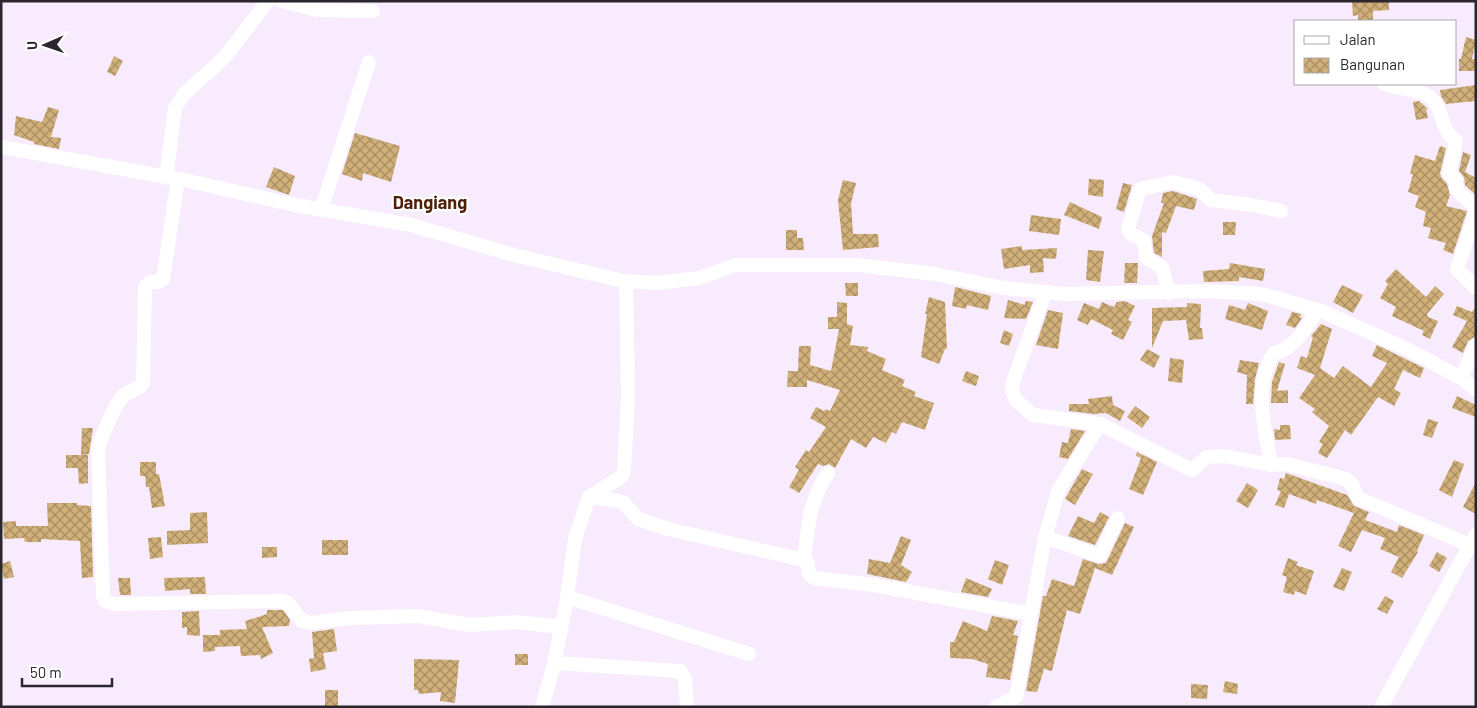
<svg xmlns="http://www.w3.org/2000/svg" width="1477" height="708" font-family="Barlow,sans-serif">
	<defs>
		<pattern id="building-cross-hatch" width="8" height="8" patternUnits="userSpaceOnUse" patternTransform="scale(1.25)"><rect width="8" height="8" fill="#d0af79"/><path d="M0 0l8 8M0 8l8-8" fill="none" stroke="#a98e64"/></pattern>
	</defs>
	<rect width="100%" height="100%" fill="#f7ebfd"/>
	<g fill="url(#building-cross-hatch)">
		<path d="M1352,1H1389V10L1373,11V21H1358V15L1353,16Z"/>
		<path d="M1466,37L1476,40L1472,59H1476V71H1459V59H1461Z"/>
		<path d="M114,56L123,61L115,76L107,72Z"/>
		<path d="M1476,85V101L1446,104L1441,96L1440,90Z"/>
		<path d="M1419,101L1428,109H1426L1428,118L1416,120L1413,102Z"/>
		<path d="M48,107L59,110L51,137L61,138L59,149L34,144V142L14,135L16,116L42,122Z"/>
		<path d="M355,133L400,146L391,182L363,173L362,181L342,174Z"/>
		<path d="M1440,146L1446,148L1440,173L1441,177L1447,184L1450,195L1446,206L1467,211L1453,254L1443,250L1446,243L1428,238L1431,228L1423,226L1426,212L1415,207L1419,196L1408,192L1413,174H1410L1415,155L1435,161Z"/>
		<path d="M1463,152L1471,155L1465,172L1476,178V195L1465,185L1464,177L1459,171Z"/>
		<path d="M274,167L295,176L289,195L266,187Z"/>
		<path d="M1089,179L1104,180L1103,197L1088,195Z"/>
		<path d="M843,180L856,183L851,203L853,234H878L879,247L843,250L838,200Z"/>
		<path d="M1123,183L1132,185L1124,212L1116,209Z"/>
		<path d="M1173,191L1197,199L1194,210L1176,206L1166,233L1162,232V257L1154,253L1152,236L1164,203H1161L1163,193Z"/>
		<path d="M1070,202L1102,217L1099,229L1064,215Z"/>
		<path d="M1031,215L1061,219L1059,235L1029,231Z"/>
		<path d="M1223,222H1236L1235,235H1223Z"/>
		<path d="M786,230H797V238H803L804,250H786Z"/>
		<path d="M1022,246V250L1057,248L1056,259L1043,258L1044,272L1030,273V265L1004,269L1001,249Z"/>
		<path d="M1088,250L1104,251L1100,282L1086,280Z"/>
		<path d="M1125,263H1138L1137,283H1124Z"/>
		<path d="M1230,263L1265,269L1263,281L1239,277V281L1204,282L1203,271L1229,269Z"/>
		<path d="M1396,269L1426,297L1435,286L1444,294L1427,314L1428,317L1438,321L1430,339L1422,335L1424,331L1392,316L1396,307L1380,298L1388,284L1385,281Z"/>
		<path d="M845,283H858V296H846Z"/>
		<path d="M1342,285L1363,295L1353,313L1333,302Z"/>
		<path d="M955,287L991,296L988,310L967,305L966,309L952,306Z"/>
		<path d="M929,297L945,302L947,349H945L939,364L921,357L927,314H925Z"/>
		<path d="M1008,300L1025,305V301L1033,302L1026,319L1004,318Z"/>
		<path d="M1125,301L1135,306L1128,320L1132,322L1123,340L1111,334L1113,330L1091,319L1088,325L1077,320L1084,303L1099,309L1102,302L1114,307L1117,302Z"/>
		<path d="M837,302L847,303V324L853,326L850,345L868,347L867,351L886,359L882,370L905,380L902,386L916,392L914,396L934,403L925,430L902,422L896,434L892,432L886,443L873,437L866,448L851,439L835,468L829,464L823,466L818,464L799,493L789,487L799,470L795,467L806,450L809,452L826,427L810,418L816,407L824,411L826,409L830,411L840,390L807,380V387H787L788,371H798L799,346H811L810,365L831,371L839,329H828V317H837Z"/>
		<path d="M1187,303L1201,304L1200,328H1202L1203,339L1189,340L1186,320L1163,321L1152,348V308L1187,307Z"/>
		<path d="M1248,303L1268,311L1262,330L1225,319L1229,305L1245,310Z"/>
		<path d="M1457,306L1472,312L1476,306V336L1468,341L1463,353L1452,347L1467,321L1453,315Z"/>
		<path d="M1048,310L1063,313L1058,349L1036,345Z"/>
		<path d="M1292,312L1301,314L1300,318H1302L1295,328L1286,325Z"/>
		<path d="M1321,324L1332,329L1320,368L1334,378L1343,366L1371,387L1387,363L1372,356L1377,345L1424,368L1420,378L1403,370L1394,389L1401,393L1394,406L1378,397L1351,435L1345,430L1327,458L1318,453L1323,444L1319,442L1329,426L1312,412L1315,409L1299,398L1315,375L1297,368L1301,356L1307,358L1313,337L1311,336Z"/>
		<path d="M1004,330L1013,334L1009,346L1000,343Z"/>
		<path d="M1147,349L1160,356L1154,368L1140,360Z"/>
		<path d="M1170,358L1184,360L1182,383L1168,381Z"/>
		<path d="M1240,360L1259,363L1255,379L1253,404H1246L1247,375L1237,372Z"/>
		<path d="M1279,362L1285,364L1277,391L1288,390V403H1271L1272,382Z"/>
		<path d="M966,371L979,376L976,386L962,381Z"/>
		<path d="M1112,396L1113,405L1125,411L1120,421L1106,413L1094,414L1069,411V404H1089L1088,399Z"/>
		<path d="M1457,396L1476,405V417L1452,408Z"/>
		<path d="M1135,406L1150,417L1142,428L1127,417Z"/>
		<path d="M1428,419L1438,422L1432,438L1423,435Z"/>
		<path d="M1280,425H1290L1291,439L1275,440L1274,429L1280,430Z"/>
		<path d="M82,428H93L89,454L81,455Z"/>
		<path d="M1071,429L1085,431L1068,459L1059,457L1062,442L1068,443Z"/>
		<path d="M1137,452L1157,462L1143,495L1129,489L1141,458L1136,456Z"/>
		<path d="M66,455H88V483L79,484L78,468H66Z"/>
		<path d="M1454,460L1464,464L1452,497L1439,490Z"/>
		<path d="M140,462H156V474H159L165,506L152,508L149,487H146L145,476H140Z"/>
		<path d="M1082,469L1093,474L1075,505L1065,499Z"/>
		<path d="M1286,473L1347,495L1354,506L1369,512L1365,520L1397,532L1399,525L1424,535L1417,551L1418,552L1402,578L1391,572L1399,557L1380,549L1385,538L1362,530L1351,552L1338,546L1354,513L1317,500L1316,504L1289,494L1284,508L1275,505L1281,491L1277,490L1280,478L1284,479Z"/>
		<path d="M1476,482V514L1463,507Z"/>
		<path d="M1247,483L1258,490L1248,508L1236,501Z"/>
		<path d="M47,503H77V505L91,506L93,577L82,578L80,541L41,539V542H25L24,538L4,539L3,522L16,521V526H48Z"/>
		<path d="M207,512L208,543L167,545V531L190,530V513Z"/>
		<path d="M1100,512L1109,517L1095,545L1068,536L1078,516L1094,523Z"/>
		<path d="M1125,523L1134,527L1112,575L1095,568L1080,614L1067,610L1052,671L1044,669L1037,692L1026,691L1043,596H1046L1052,579L1074,586L1083,559L1098,564L1106,563Z"/>
		<path d="M901,536L911,540L901,565L912,572L906,582L867,574L869,559L890,563Z"/>
		<path d="M161,537L163,557L150,559L148,538Z"/>
		<rect x="322" y="540" width="26" height="15"/>
		<path d="M262,547H277V557L262,558Z"/>
		<path d="M1437,552L1447,558L1439,572L1429,566Z"/>
		<path d="M1288,558L1298,562L1296,565L1314,571L1306,595L1295,591L1294,595L1283,592L1287,577L1282,575Z"/>
		<path d="M995,560L1009,565L1002,585L988,579Z"/>
		<path d="M10,561L14,577L4,579L1,564Z"/>
		<path d="M1342,568L1352,572L1344,591L1333,587Z"/>
		<path d="M205,577L206,594H190V589L165,591L164,578Z"/>
		<path d="M118,578H130L131,595H120Z"/>
		<path d="M966,578L992,589L988,597L961,592Z"/>
		<path d="M1385,596L1394,601L1387,614L1377,609Z"/>
		<path d="M267,610H283L290,620L289,626L262,627L273,653L261,659L260,655L241,656L240,646L215,647V651L203,652V635H220V630L247,629L245,621L267,614Z"/>
		<path d="M199,611L200,636L187,635V627L182,628V612Z"/>
		<path d="M992,616L1018,621L1013,635L1018,636L1010,680L986,677L988,664L972,659L950,658V642H954L963,621L987,631Z"/>
		<path d="M334,629L337,651L323,653L326,669L311,672L309,659L314,658L312,632Z"/>
		<rect x="515" y="654" width="13" height="11"/>
		<path d="M414,659L459,660L455,703L440,701L441,692L419,694L418,690H414Z"/>
		<path d="M1225,681L1238,684L1237,694L1223,692Z"/>
		<path d="M1191,684L1208,685L1207,699L1191,698Z"/>
		<rect x="325" y="690" width="13" height="17"/>
	</g>
	<g fill="none" stroke-linecap="round" stroke-linejoin="round">
		<g stroke="#fff" stroke-width="14">
			<path d="M281,1L317,10L373,11"/>
			<path d="M1384,84C1400,90 1425,87 1435,103C1444,116 1442,131 1456,141L1449,174L1456,180V189L1476,208"/>
			<path d="M1,147L184,180L295,205L411,225L514,255L623,281L657,283L699,278L736,265H858L935,274L1004,288L1064,294L1204,291L1262,294L1321,311L1409,350L1461,378L1476,390"/>
			<path d="M166,178L175,108L184,94L224,58L268,1"/>
			<path d="M178,179L163,279L159,282H150L145,287L143,383C138,391 129,390 123,396C114,406 101,437 98,450L103,596L105,601L114,604L282,601L288,603L302,621L311,623L350,618L418,616L469,625L517,622L561,627"/>
			<path d="M321,210L369,62"/>
			<path d="M1476,212L1457,269L1476,288"/>
			<path d="M1045,293L1013,382L1012,391L1016,400L1033,415L1100,424L1192,470L1207,457L1225,456L1271,465L1287,464L1346,479L1352,484L1358,498L1470,545"/>
			<path d="M1169,293L1162,267L1146,258L1144,240L1131,234L1128,229L1140,189L1173,182L1199,189L1211,200L1252,205L1281,211"/>
			<path d="M1461,378L1476,345"/>
			<path d="M1271,465C1265,427 1252,388 1274,353C1294,350 1307,326 1317,311"/>
			<path d="M589,497L619,501L624,503L638,519L668,529L804,560L808,563L809,574L814,578L874,585L1031,614L1016,697L996,707"/>
			<path d="M1045,537L1100,556L1118,518"/>
			<path d="M804,560C808,527 809,501 828,473"/>
			<path d="M567,597L749,654"/>
			<path d="M1031,614L1045,537L1059,489L1100,424"/>
			<path d="M554,663L680,671L685,678L687,707"/>
			<path d="M542,707L553,668L566,604L575,539L589,497L621,477L624,471L628,396L626,281"/>
			<path d="M1381,707L1476,534"/>
		</g>
	</g>
	<g text-anchor="middle" stroke-width="4.5" stroke-linejoin="round" paint-order="stroke">
		<g font-size="18" font-weight="bold" fill="#4f1f06" stroke="#fff">
			<text x="430" y="209">Dangiang</text>
		</g>
	</g>
	<rect width="1477" height="708" fill="none" stroke="#2b252d" stroke-width="5"/>
	<rect x="1294" y="20" width="162" height="65" fill="#ffffff" stroke="#aaa8ab"/>
	<rect x="1304" y="36" width="25" height="8" fill="#ffffff" stroke="#aaa8ab"/>
	<text x="1340" y="45" font-size="15" fill="#2b252d">Jalan</text>
	<rect x="1304" y="58" width="25" height="15" fill="url(#building-cross-hatch)" stroke="#aaa8ab"/>
	<text x="1340" y="70" font-size="15" fill="#2b252d">Bangunan</text>
	<g transform="translate(45 45) rotate(268)" stroke="#ffffff" stroke-width="4" paint-order="stroke">
	<path d="M0-4L9 19L0 12L-9 19Z" fill="#2b252d"/>
	<text y="-8" font-size="14" font-weight="bold" text-anchor="middle" fill="#2b252d">U</text>
	</g>
	<path d="M22 678v8h90v-8" fill="none" stroke="#2b252d" stroke-width="2.5"/>
	<text x="30" y="678" font-size="15" fill="#2b252d" stroke="#ffffff" stroke-width="4" paint-order="stroke">50 m</text>
</svg>
